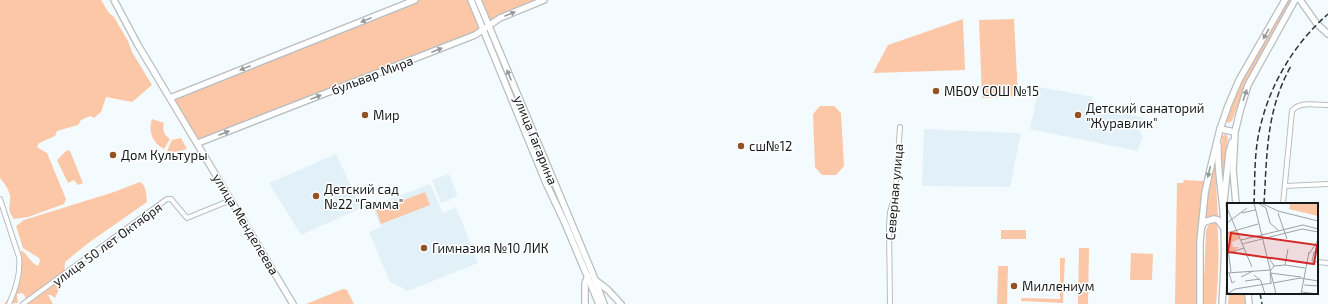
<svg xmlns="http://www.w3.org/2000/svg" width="1328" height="304" font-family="'Exo 2',sans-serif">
	<rect width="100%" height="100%" fill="#f4fbfe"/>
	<g fill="#e1f1f7">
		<path d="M1039,87L1093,97L1092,105L1144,118L1139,130L1143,137L1137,151L1030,129Z"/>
		<path d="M924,129L1021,133L1010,187L922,186Z"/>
		<path d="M336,154L361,208L301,235L269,183Z"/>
		<path d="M449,174L458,196L441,203L432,180Z"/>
		<path d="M430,184L443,213L456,207L478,263L408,291L390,282L369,232L381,227L372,206Z"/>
	</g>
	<g fill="#fcc7a6">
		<path d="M0,0H101L109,13L114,17L128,41L132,52L152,85L132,102L106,97L101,112L94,118L90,116L81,120L78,125L57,131L55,136L39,143L37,147L47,153L66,199L64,204L28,217L14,219C6,209 11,206 10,196C9,189 4,183 0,178Z"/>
		<path d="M415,0H544L500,18L486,28L198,143L170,98Z"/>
		<path d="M1289,0H1293L1245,85L1232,121L1228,123L1226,120V118C1242,76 1266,39 1289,0Z"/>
		<path d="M963,19L965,70L873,73L888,45Z"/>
		<path d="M1014,19L1018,96L982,98L979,20Z"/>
		<path d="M820,106H834L841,113L844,166L836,175H822L815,167L813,114Z"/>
		<path d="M152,119L164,123C162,130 164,135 170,139L164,149C152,143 148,131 152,119Z"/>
		<path d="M1226,134L1228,138L1223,177H1221L1222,140V136Z"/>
		<path d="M181,138L187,149L175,152L167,151L172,140Z"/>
		<path d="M67,150L70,151L83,183L78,185L74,180L68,183L57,160Z"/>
		<path d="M1214,164H1215L1218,218L1211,217L1204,219L1209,182Z"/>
		<path d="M1184,180L1204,181L1205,182L1198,304H1175L1177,183H1183Z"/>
		<path d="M140,182C147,186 146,195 147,202L87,244L65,262L64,279L55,298L51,295H48L53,304H27L25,296L22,293L17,294L18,303L4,304L13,293L21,264V250C28,255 31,263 38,266L40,261L39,258L23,248L16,226L24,220L114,192Z"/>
		<path d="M425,192L430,205L381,224L376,210L403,199L404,200Z"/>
		<path d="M1214,222L1217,224C1220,250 1218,278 1216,304H1203L1206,231L1209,223Z"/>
		<rect x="1001" y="230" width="25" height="9"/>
		<path d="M1079,248H1089L1088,304H1078Z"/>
		<path d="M1131,253L1153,254L1152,280H1130Z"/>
		<path d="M1060,258H1065L1063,303L1021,301V298L1060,299Z"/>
		<path d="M998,266H1008L1007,304H997Z"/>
		<path d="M343,289L347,290L354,304H306Z"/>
		<path d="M1229,293H1244L1246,304H1228Z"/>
	</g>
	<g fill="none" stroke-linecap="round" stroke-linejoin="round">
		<defs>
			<g id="street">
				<path d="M1285,186L1328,184"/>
				<path d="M0,199L19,257C21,274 16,289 9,304"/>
				<path d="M1283,204L1292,111C1299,101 1317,105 1328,105"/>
				<path d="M1317,262L1328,263"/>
				<path d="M23,304L167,199H171L187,218L231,200"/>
				<path d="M890,304L889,226L890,212L895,196L900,127"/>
			</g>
			<g id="secondary">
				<path d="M114,0L138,45L293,304"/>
				<path d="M471,0L546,183L564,221L599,304"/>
				<path d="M478,0L592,272L604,304"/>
				<path d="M1300,0L1317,24L1328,34"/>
				<path d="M170,98L415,0"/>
				<path d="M1220,129L1235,132"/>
				<path d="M198,143L475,35L500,18L544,0"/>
				<path d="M1218,145C1217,167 1221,187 1223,209C1226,241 1224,272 1222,304"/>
				<path d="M1224,201L1229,153L1232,142"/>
				<path d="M1236,204L1233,170L1235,132L1240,111L1248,85L1295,0"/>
				<path d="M1202,226L1204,222L1214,219L1218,220L1224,228"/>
				<path d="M595,280L608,290L621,304"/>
				<path d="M1248,293L1249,304"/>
				<path d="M585,304V283L588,276"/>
				<path d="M1200,304V242L1205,193L1209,174L1220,129L1228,106L1239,80L1285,0"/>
			</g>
		</defs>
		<use href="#street" stroke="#b7bec1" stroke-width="6"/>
		<use href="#secondary" stroke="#b7bec1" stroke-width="8"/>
		<use href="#street" stroke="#fff" stroke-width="4"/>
		<use href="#secondary" stroke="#fff" stroke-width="5.5"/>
		<g stroke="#303334" stroke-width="1.5" stroke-dasharray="6 3" stroke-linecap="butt">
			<path d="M1254,204C1255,179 1254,152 1260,128C1270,84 1294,44 1328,14"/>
			<path d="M1264,204C1267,155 1266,110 1291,66"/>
			<path d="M1260,293L1262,304"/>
		</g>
	</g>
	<defs><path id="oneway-solid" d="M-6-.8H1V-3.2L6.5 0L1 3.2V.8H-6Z"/></defs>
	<g fill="#979898">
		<use href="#oneway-solid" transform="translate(510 14) rotate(-22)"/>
		<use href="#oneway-solid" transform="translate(366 20) rotate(158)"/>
		<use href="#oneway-solid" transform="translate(1266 34) rotate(120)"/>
		<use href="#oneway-solid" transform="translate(437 50) rotate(-21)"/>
		<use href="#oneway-solid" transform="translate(245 68) rotate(158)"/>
		<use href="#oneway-solid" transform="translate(509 75) rotate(-112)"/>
		<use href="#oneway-solid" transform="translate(1245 95) rotate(-71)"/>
		<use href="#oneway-solid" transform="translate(316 97) rotate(-21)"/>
		<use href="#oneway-solid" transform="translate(224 133) rotate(-21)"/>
		<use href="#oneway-solid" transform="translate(1209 172) rotate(103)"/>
	</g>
	<g fill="#945121" stroke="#fff" stroke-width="1.5">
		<circle cx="936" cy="91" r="4"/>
		<circle cx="365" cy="115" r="4"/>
		<circle cx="1078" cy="115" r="4"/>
		<circle cx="741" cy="146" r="4"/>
		<circle cx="113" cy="155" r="4"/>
		<circle cx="316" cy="196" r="4"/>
		<circle cx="424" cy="248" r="4"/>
		<circle cx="1014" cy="286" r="4"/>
	</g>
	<g text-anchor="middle" stroke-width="3" stroke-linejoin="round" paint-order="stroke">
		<g font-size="13" fill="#171a1b" stroke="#fff">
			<text transform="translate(372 75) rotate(-21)" y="5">бульвар Мира</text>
			<text transform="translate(536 140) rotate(68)" y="5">улица Гагарина</text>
			<text transform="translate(894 192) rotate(-85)" y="5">Северная улица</text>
			<text transform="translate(246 224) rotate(59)" y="5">улица Менделеева</text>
			<text transform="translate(107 244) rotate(-36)" y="5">улица 50 лет Октября</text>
		</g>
		<g font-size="13" fill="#171a1b" stroke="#fff" text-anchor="start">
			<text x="944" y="96">МБОУ СОШ №15</text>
			<text x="1086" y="113">Детский санаторий<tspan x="1086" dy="15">"Журавлик"</tspan></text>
			<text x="373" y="120">Мир</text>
			<text x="749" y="151">сш№12</text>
			<text x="121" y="160">Дом Культуры</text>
			<text x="324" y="194">Детский сад<tspan x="324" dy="15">№22 "Гамма"</tspan></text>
			<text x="432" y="253">Гимназия №10 ЛИК</text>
			<text x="1022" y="291">Миллениум</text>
		</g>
	</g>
	<g transform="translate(1227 203)">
		<rect width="91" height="91" fill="#f4fbfe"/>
		<path d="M63,0H91V13L62,6ZM8,27L13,36L5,39L6,44H12L4,51L3,49L1,55L3,46L0,30Z" fill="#fcc7a6"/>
		<path fill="none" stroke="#9ca1a3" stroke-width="1" d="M27,0L49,91M31,0L39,5L43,20L52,28M34,0L51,8L91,18M0,5L25,64M15,10L28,7M51,10L60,36M0,20L20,5M0,30L31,21M14,37L76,22L91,26M0,38L4,69M15,41L75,26L91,29M91,49H87L85,58L91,59M2,50L17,45M82,51L91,37M58,62L61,46M47,63L58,62L78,65M0,70L44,67L47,63L42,55M2,70L5,80L8,78M27,72L34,78L38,91M14,74L26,68M18,78L33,76M44,80L43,70L74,74M46,80L73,75L91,78M77,82L91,83M75,89L91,91M0,91L8,86L45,80M74,91L82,49"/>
		<path fill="#d62828" fill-opacity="0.15" stroke="#d62828" stroke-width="2" d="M4,30L90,42L87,61L1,49Z"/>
		<rect width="91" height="91" fill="none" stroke="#171a1b" stroke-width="2"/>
	</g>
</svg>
